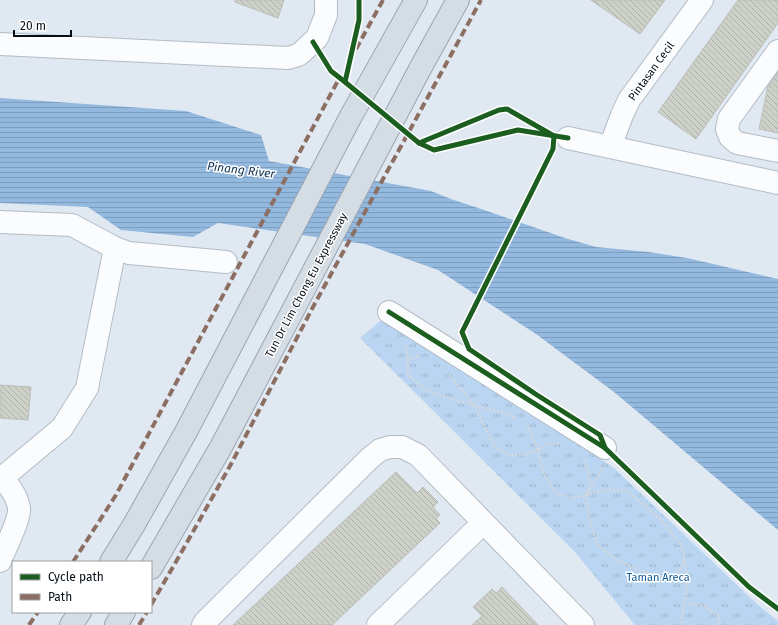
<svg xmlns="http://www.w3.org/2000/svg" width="778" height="625" font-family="'Fira Sans',sans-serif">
	<defs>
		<pattern id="park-tufts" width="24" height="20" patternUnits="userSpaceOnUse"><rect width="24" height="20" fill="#bad5f2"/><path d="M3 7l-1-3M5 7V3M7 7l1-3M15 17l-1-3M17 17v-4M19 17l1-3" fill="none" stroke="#9eb6cf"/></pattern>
		<pattern id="water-rules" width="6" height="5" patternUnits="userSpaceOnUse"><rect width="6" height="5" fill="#94b9df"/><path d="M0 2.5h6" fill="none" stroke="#7e9ebf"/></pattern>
		<pattern id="building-back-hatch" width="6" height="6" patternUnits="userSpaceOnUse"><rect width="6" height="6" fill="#cdd1c7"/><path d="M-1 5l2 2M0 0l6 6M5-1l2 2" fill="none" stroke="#afb2aa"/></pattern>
	</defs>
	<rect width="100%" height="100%" fill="#e0e9f2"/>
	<path fill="url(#park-tufts)" d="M385,317L614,468L758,605L778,621V625H635L574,551L360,338Z"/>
	<path fill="url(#water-rules)" d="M0,98L186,111L261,135L269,161L431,191L451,199L490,212L565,238L596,247L649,252L687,258L778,279V530L614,392L536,334L438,270L365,244L218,223L193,237L121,230L88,207L0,203Z"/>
	<g fill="url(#building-back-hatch)" stroke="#babdba">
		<path d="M235,0H284L278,18L235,2Z"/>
		<path d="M591,0H665L640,34Z"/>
		<path d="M738,0H778V23L696,139L658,112Z"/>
		<path d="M778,72V133L759,129L768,86Z"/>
		<path d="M0,385L31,387L28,420L0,418Z"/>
		<path d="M396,472L417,493L423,487L438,502L433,507L440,515L436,519L440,523L332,625H233Z"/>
		<path d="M502,587L538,625H472L482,616L473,607L492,589L496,593Z"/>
	</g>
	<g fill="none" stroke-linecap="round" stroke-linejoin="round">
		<defs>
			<g id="minor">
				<path d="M0,44L288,58L298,55L301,53L317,38L326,15V0"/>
				<path d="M778,51L729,119L727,129L730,137L737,143L778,151"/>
				<path d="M568,138L778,183"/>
				<path d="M610,147L622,115L629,100L702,0"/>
				<path d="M0,222L72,225L115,248L129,253L226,262"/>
				<path d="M389,312L605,448"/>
				<path d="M0,476C8,484 17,496 19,508C20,520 5,548 0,561"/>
				<path d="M2,478L62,428L87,388L115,248"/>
				<path d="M203,625L205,622L370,458L380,450L390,447H402L418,455L583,625"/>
				<path d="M378,625L483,523"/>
			</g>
			<g id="highway">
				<path d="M111,562L135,523L187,430L351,116L416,0"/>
				<path d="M151,568L221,447L421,67L458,0"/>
				<path d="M71,625L80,612"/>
				<path d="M116,625L124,612"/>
			</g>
		</defs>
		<use href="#minor" stroke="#b3bcc5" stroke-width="24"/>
		<use href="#highway" stroke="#9aa5b2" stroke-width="24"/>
		<g stroke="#d4d7da" stroke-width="2.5" stroke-dasharray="2 2" stroke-linecap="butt">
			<path d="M405,345L408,358V374L416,382L431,393L503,413L516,418"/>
			<path d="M408,358L420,356"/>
			<path d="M449,375L457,384L474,405L494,446L507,454L522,455L538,450L549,444H559"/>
			<path d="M525,423L531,431L538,450L543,472L552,488L559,494L575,498L607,490L626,491L639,501L661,520L682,546L688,580L681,625"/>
			<path d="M584,460L585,462C587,468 590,476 590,483C589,488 585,492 586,497C587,508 592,537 599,545C612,560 636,570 656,575C672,579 678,575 684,560"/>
			<path d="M587,493L604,467"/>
			<path d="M684,602L704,606L717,614L720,625"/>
		</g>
		<use href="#minor" stroke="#fafcfd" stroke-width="22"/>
		<use href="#highway" stroke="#d4dce4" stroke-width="22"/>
		<g stroke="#8d6e63" stroke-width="4" stroke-dasharray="8 4" stroke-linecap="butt">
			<path d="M356,49L383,0"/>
			<path d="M73,562L116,495L341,75"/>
			<path d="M151,605L181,553L230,466L313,307L481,0"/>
			<path d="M29,625L38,612"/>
			<path d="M139,625L147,612"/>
		</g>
		<defs>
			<g id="cycleway">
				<path d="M359,0V20L345,82L419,143L434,150L518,130L568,138"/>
				<path d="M313,42L331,71L345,82"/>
				<path d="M419,143L499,110L507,109L554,136L553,149L462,332L469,349L537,395L600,435L605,448"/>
				<path d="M389,312L605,448L749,587L778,609"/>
			</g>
		</defs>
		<use href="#cycleway" stroke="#fff" stroke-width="8"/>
		<use href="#cycleway" stroke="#1b5e20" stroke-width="5"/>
	</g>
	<g text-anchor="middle" stroke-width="3" stroke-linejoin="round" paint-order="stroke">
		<g font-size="11" fill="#060e17" stroke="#fff">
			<text transform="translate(651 71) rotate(-54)" y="4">Pintasan Cecil</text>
			<text transform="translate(306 285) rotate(-62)" y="4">Tun Dr Lim Chong Eu Expressway</text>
		</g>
		<g font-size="11" fill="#0e5796" stroke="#fff">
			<text x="658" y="581">Taman Areca</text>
		</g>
		<g font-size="12" font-style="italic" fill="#103456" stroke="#fff">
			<text transform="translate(241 170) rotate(7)" y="4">Pinang River</text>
		</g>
	</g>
	<rect x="12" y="561" width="140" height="52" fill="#ffffff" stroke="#9b9fa2"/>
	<rect x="20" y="574" width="20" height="6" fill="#1b5e20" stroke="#9b9fa2"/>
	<text x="48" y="581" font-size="12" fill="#060e17">Cycle path</text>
	<rect x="20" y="594" width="20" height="6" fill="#8d6e63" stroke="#9b9fa2"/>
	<text x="48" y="601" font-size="12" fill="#060e17">Path</text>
	<path d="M14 30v6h57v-6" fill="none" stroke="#060e17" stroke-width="2"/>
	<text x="20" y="30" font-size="12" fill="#060e17" stroke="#ffffff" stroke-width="3" paint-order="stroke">20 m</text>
</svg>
